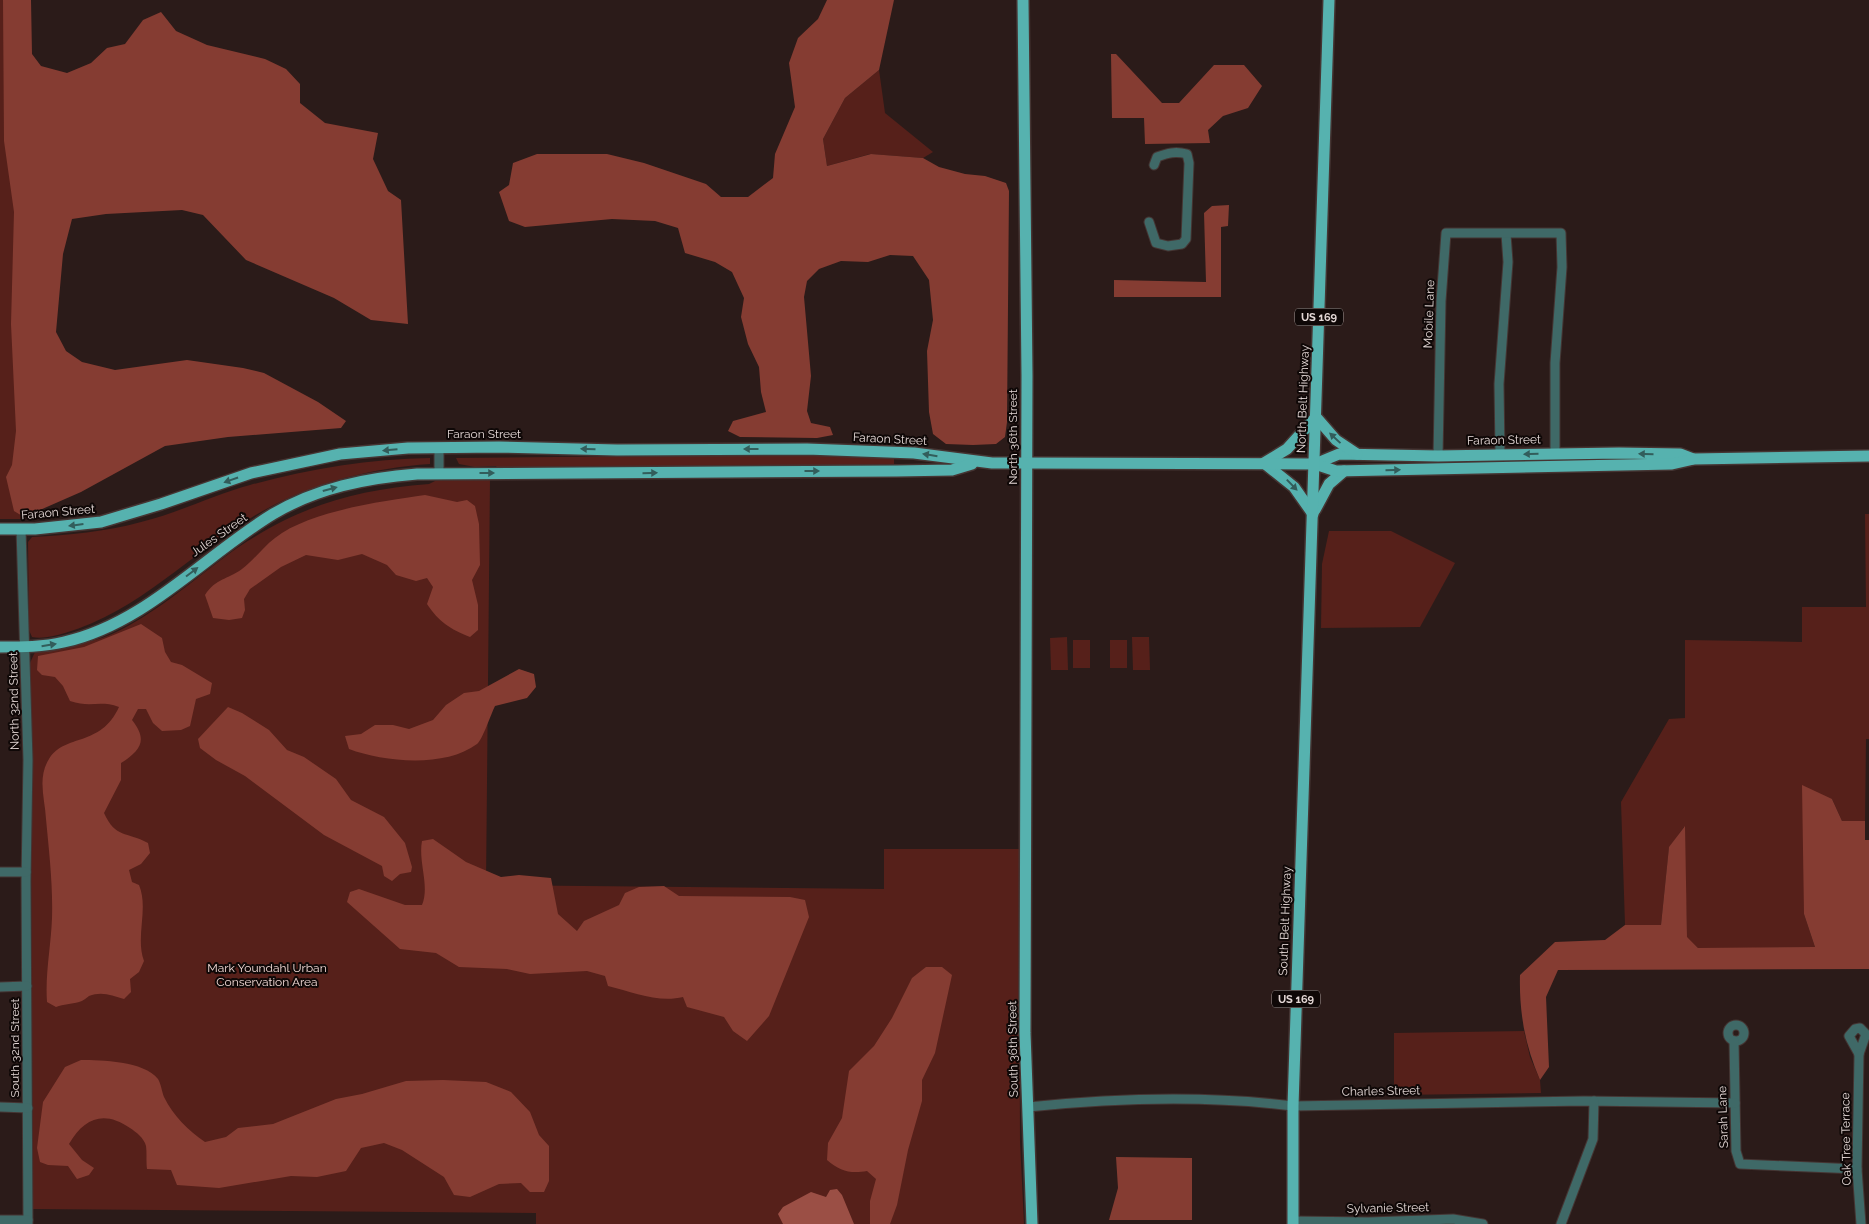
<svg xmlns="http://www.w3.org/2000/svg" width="1869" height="1224" font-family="Raleway,sans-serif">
	<rect width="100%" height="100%" fill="#2b1b19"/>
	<g fill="#56201a">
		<path d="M0,0H18L25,519H0Z"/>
		<path d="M879,70L885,113L933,152L923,158L870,154L827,166L823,139L845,98Z"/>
		<path d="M748,455L894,457V466L498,469L496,466L475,467L459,464L456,458Z"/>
		<path d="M430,458V464C372,468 312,483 261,512C193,550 141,611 65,633C54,636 43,639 32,637L29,630L28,542L32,537C69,535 105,532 141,522C178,513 213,495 250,485C308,469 369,459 430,458Z"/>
		<path d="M490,479L486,885L884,889V849H1019L1020,1141L1024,1224H536V1213L33,1209L30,663L35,652C61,646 87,645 112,634C158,613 196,577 237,548C300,506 353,490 429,484L437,480Z"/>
		<path d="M1865,514H1869V739H1866L1865,821H1842L1832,799L1804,914L1815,947L1699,949L1687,938L1684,827L1669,848L1661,925H1625L1621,802L1669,719L1685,718V640L1802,642V607H1866Z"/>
		<path d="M1329,531H1391L1455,563L1420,627L1321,628L1322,564Z"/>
		<path d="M1067,637L1068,670H1051L1050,638Z"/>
		<path d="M1132,637H1149L1150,670H1133Z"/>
		<rect x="1073" y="640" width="17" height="28"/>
		<rect x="1110" y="640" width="17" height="28"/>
		<path d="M1524,1031L1530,1057L1540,1080L1541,1093L1394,1095V1033Z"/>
	</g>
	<g fill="#853c32">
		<path d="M3,0H31L32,54L41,66L67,73L91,63L107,48L125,44L143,20L161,12L176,31L207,45L265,59L286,69L300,84V103L325,123L378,133L373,159L388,191L401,200L408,324L371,320L334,298L246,260L203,215L182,210L106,214L72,219L63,254L56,332L66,351L82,362L115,370L187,360L243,368L264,373L318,402L346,421L341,428L228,437L165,446L81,492L24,517L14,511L6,477L12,465L16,431L11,324L14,212L4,141Z"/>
		<path d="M827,0H894L879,70L845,98L823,139L827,166L871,154L923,158L939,167L965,174L985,176L1006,183L1009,191L1007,422L1005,437L996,444L973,445L946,444L933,434L929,412L927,351L933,320L929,280L913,256L890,255L868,262L841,261L819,269L807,281L804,297L811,376L807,411L811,423L830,427L833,435L817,438L740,437L728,431L733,421L766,412L761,392L759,367L748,344L741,317L744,298L732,272L715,262L685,253L678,228L655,221L612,219L525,227L509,221L499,192L509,185L513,163L537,154H607L644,163L706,184L721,197H748L773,178L775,154L795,107L789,63L798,38L818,19Z"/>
		<path d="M1111,54H1116L1162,103H1179L1214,65H1244L1262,86L1248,108L1223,116L1208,130L1210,143L1145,144L1144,118H1112Z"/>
		<path d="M1229,205L1228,226L1221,227V297H1114V280L1206,282L1204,213L1212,206Z"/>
		<path d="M425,495L457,502L467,500L475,506L479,524L480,565L472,580L478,605V630L470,637C450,629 439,622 427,604L433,587L427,578L416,581L396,575L387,565L362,554L338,560L306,555L281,567L250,589L244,599L245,610L242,618L229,620L213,618L205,595C216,578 227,580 242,569C254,560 263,547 275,538C309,511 383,501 425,495Z"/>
		<path d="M141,624L162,638L165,652L171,662L182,665L212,683L210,694L196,699L190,726L181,730L162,731L153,723L146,709H138L132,720C148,740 141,750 121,763V780L104,813C116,839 126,831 148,843L150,853L141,864L129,870L132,882L139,885C149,909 135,936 144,961L139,972L130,979L131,992L124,999C112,995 101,991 89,996C86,998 83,1001 79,1002C71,1004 64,1004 56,1007L47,1002C45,974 51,946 52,918C53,885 49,851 46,819C45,799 37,778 49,759C65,733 100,748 119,707C100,700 90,708 70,701L63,686L55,677L42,675L37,670L38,656L84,647Z"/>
		<path d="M519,669L534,674L536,687L527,698L495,706C491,714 482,741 477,744C445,768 384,762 349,749L345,736L361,734L375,725H393L409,729L433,720L446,705L464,693L479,691Z"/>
		<path d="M228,707L242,713L269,730L287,750L304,757L336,779L351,800L384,817L405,843L412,867L411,872L400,874L392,881L384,876L382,866L324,835L245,776L216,760L200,748L198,739Z"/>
		<path d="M1802,785L1832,799L1842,821H1865V840H1869V969L1558,970L1546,997L1549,1067L1540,1080C1525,1046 1519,1012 1520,975L1555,942L1605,940L1625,925H1661L1669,847L1685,826L1687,937L1698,948L1815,947L1804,914Z"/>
		<path d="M433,839L466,862L501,877L519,875L551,878L558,914L577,931L584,921L619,905L625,893L639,887L664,886L679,896L790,897L805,900L809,917L769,1016L747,1041L733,1031L724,1017L687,1007L683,997C658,1003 633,992 608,986L605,976L587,971L530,974L507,969L459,967L436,953L400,949L347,902L350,892L359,889L405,905H422C430,886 418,862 422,841Z"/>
		<path d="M926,967H942L952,975L935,1053L922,1080V1101L908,1150L897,1205L890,1224H870V1201L876,1179L867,1171C850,1174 840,1171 827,1160L828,1143L842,1118L849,1071L874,1046L892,1018L912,978Z"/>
		<path d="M81,1060C101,1060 144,1061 158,1079C161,1084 162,1092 164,1097C174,1117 188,1130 205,1142L226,1137L238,1128L273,1124L336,1099L362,1094L406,1081L443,1080L486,1082L511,1092L530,1112L539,1135L549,1146V1181L544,1192H530L521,1183L499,1184L470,1197L454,1195L444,1177L402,1150L384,1143L361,1148L346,1171L317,1177L291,1176L219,1188L177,1185L171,1170L147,1169C146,1162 147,1153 146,1146C144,1138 136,1132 130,1128C104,1110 84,1118 69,1144L82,1160L94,1168L89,1175L77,1179L68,1166L48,1165L40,1162L37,1148L43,1102L65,1067Z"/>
		<path d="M1116,1157L1192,1158V1220H1109L1118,1188Z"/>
	</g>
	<path fill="#9b4f45" d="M837,1189L842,1195L854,1224H783L778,1214L783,1207L811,1192L826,1197L830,1190Z"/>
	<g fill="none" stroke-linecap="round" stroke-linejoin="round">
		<defs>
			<g id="minor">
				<path d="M1149,222L1156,243L1168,246L1182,244L1186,239L1189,163L1187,154C1175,151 1168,153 1157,157L1154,165"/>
				<path d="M1500,454L1499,384L1508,262L1506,234"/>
				<path d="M1438,456L1441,301L1446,233H1561L1562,267L1555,363V453"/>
				<path d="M439,473V448"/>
				<path d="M21,529L28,760L26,881L28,1224"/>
				<path d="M0,872H26"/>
				<path d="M0,987L27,986"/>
				<circle cx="1736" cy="1033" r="8"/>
				<path d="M1860,1028L1866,1034L1859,1054L1849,1036L1855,1029Z"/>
				<path d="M1734,1041L1736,1151L1740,1164L1857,1169"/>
				<path d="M1859,1054L1857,1169L1861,1224"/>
				<path d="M0,1107L28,1108"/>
				<path d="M1028,1107C1115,1098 1205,1095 1293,1106L1584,1101L1735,1103"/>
				<path d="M0,1220H28"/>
				<path d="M1293,1221L1369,1222L1453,1219L1483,1224"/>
				<path d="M1561,1224L1593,1139L1594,1101"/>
			</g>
			<g id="major">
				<path d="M1023,0L1027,375L1025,1033L1032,1224"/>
				<path d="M1315,464L1339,454L1438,456L1619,453L1680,454L1693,459"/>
				<path d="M1315,510L1329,484L1344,471"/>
				<path d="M1313,514L1294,487L1264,463L1287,449L1316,417L1336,440L1357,454"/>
				<path d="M0,529H35L101,522L161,504L251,473L340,454L408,448L499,447L617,450L807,449L914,453L992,463L1315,464L1336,471L1672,464L1694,459L1869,456"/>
				<path d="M0,647C22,647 43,647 64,642C145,624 204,556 273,514C317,488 366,478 417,474L897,471L952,470L972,464"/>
				<path d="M1293,1224V1106L1329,0"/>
			</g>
		</defs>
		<use href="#minor" stroke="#453533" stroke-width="11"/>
		<use href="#major" stroke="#453533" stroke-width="14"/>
		<use href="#minor" stroke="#3f6967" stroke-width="9"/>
		<use href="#major" stroke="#56b2af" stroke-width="11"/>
	</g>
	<defs><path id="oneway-solid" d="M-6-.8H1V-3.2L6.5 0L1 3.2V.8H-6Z" transform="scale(1.25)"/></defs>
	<g fill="#325d5b">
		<use href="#oneway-solid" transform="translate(1335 438) rotate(-137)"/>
		<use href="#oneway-solid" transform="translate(588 449) rotate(-178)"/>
		<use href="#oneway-solid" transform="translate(751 449) rotate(180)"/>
		<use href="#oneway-solid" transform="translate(390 450) rotate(175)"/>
		<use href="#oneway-solid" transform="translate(1531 454) rotate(179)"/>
		<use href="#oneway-solid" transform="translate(1646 454) rotate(-179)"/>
		<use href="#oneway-solid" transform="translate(930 455) rotate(-171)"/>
		<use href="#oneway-solid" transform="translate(1393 470) rotate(-1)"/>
		<use href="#oneway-solid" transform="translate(812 471)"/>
		<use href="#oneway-solid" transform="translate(487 473)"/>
		<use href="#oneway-solid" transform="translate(650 473) rotate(-1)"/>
		<use href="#oneway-solid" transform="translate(231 480) rotate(161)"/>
		<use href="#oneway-solid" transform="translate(1292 485) rotate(46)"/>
		<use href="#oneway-solid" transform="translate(330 489) rotate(-15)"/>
		<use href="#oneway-solid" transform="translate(76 525) rotate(173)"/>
		<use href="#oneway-solid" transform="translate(192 572) rotate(-37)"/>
		<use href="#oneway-solid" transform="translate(49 645) rotate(-9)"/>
	</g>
	<g text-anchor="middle" stroke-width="4" stroke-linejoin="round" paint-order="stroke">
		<g fill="#0f0807" stroke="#a39997" stroke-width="1">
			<rect x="1295" y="308.5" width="48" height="17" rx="4"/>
			<rect x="1272" y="990.5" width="48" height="17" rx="4"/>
		</g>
		<g font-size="11" font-weight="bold" fill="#e3d7d5">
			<text x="1319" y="321">US 169</text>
			<text x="1296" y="1003">US 169</text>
		</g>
		<g font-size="12" fill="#e3d7d5" stroke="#0f0807">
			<text transform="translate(1429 314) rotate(-88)" y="4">Mobile Lane</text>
			<text transform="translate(1303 399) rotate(-88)" y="4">North Belt Highway</text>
			<text x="484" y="438">Faraon Street</text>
			<text transform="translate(1013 437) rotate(-90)" y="4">North 36th Street</text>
			<text transform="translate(890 439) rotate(3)" y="4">Faraon Street</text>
			<text transform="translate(1504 440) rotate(-1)" y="4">Faraon Street</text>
			<text transform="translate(58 512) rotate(-5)" y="4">Faraon Street</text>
			<text transform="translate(219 535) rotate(-35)" y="4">Jules Street</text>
			<text transform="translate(14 701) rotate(-91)" y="4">North 32nd Street</text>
			<text transform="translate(1285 921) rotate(-88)" y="4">South Belt Highway</text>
			<text transform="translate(15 1048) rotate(-90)" y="4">South 32nd Street</text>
			<text transform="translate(1013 1049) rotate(-91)" y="4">South 36th Street</text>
			<text transform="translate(1381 1091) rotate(-1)" y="4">Charles Street</text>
			<text transform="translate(1723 1117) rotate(-92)" y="4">Sarah Lane</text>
			<text transform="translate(1846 1139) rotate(-91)" y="4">Oak Tree Terrace</text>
			<text transform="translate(1388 1208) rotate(-1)" y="4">Sylvanie Street</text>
		</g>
		<g font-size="12" fill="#f2dad6" stroke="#0f0807">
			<text x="267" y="972">Mark Youndahl Urban<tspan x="267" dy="14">Conservation Area</tspan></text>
		</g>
	</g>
</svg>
